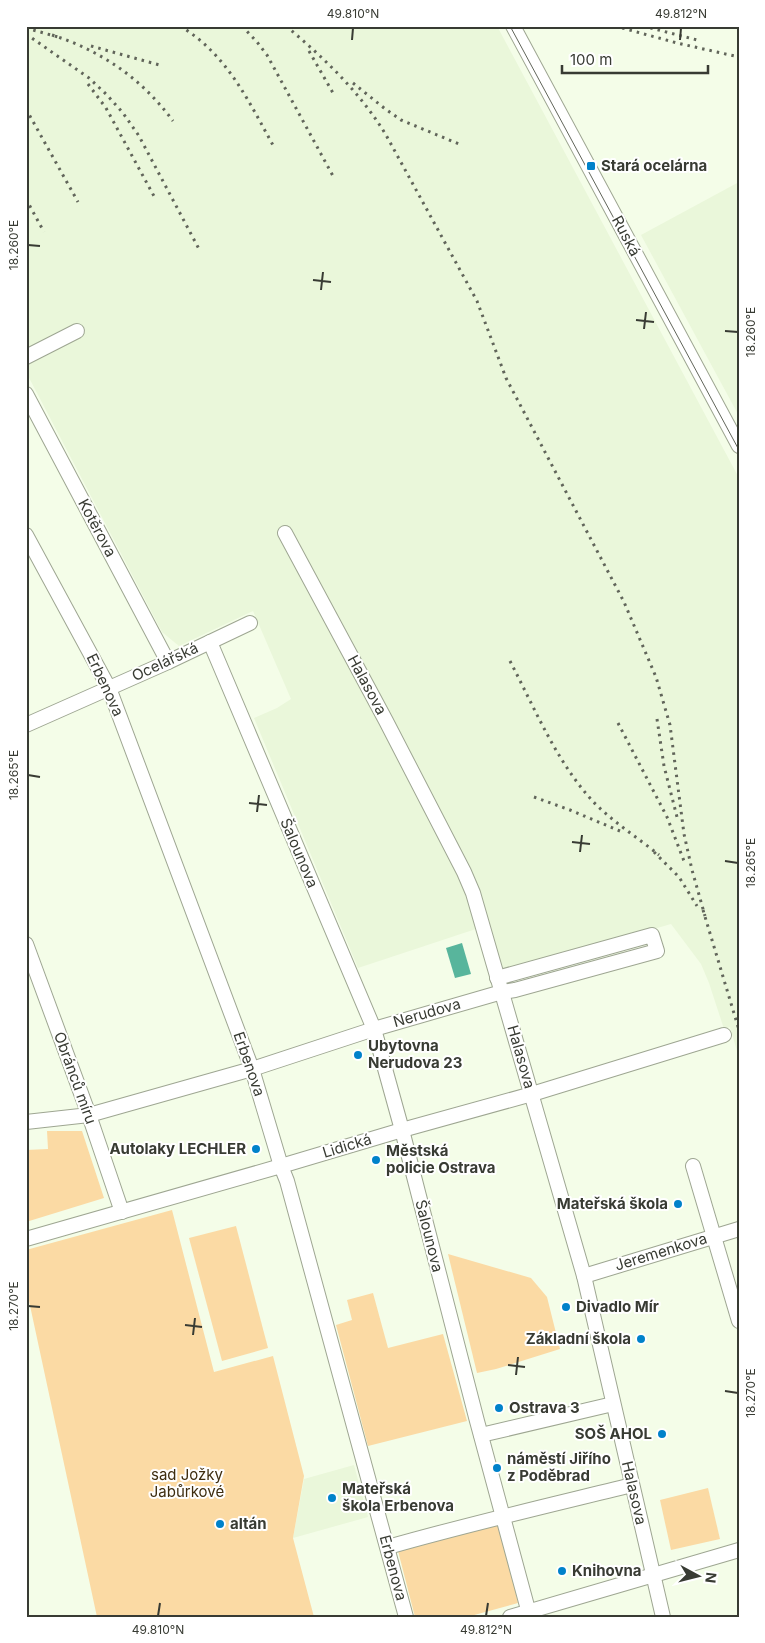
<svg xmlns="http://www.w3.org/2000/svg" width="765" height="1643" font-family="Inter,sans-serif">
	<rect width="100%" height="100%" fill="#f4fde8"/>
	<g fill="#eaf7da">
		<path d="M26,26H497L739,478V964L737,965L739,972V1058L730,1027L724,1029L709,983L701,964L671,924L501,973L488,925L358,968L254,718L277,708L291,699L253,611L179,646L162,632L26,372Z"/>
		<path d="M739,182V416L641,235Z"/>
		<path d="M354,1465L368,1517L293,1538L304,1479Z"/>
	</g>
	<g fill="#fbdaa4">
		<path d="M47,1131H82L104,1198L26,1222V1150L48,1149Z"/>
		<path d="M172,1210L214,1372L273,1356L304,1476L293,1538L314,1617H97L26,1287V1250Z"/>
		<path d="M236,1226L268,1348L222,1361L189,1238Z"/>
		<path d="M448,1254L531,1278L547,1297L560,1349L496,1369L477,1373Z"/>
		<path d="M373,1293L388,1348L443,1334L467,1421L368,1446L336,1325L352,1320L347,1300Z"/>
		<path d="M708,1488L720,1539L671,1550L660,1500Z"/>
		<path d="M500,1522L518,1603L467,1617H415L397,1547Z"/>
	</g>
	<path fill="#58b59c" d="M462,943L471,974L455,978L446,948Z"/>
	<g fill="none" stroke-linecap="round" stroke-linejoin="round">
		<defs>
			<g id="minor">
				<path d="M513,26L739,446"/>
				<path d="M26,357L77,331"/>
				<path d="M26,394L168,662"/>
				<path d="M285,533L386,721L464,872L473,893L584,1276L663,1617"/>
				<path d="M26,535L109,688L252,1069L281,1166L287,1181L406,1617"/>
				<path d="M210,642L374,1029L402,1130L477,1421L530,1617"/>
				<path d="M26,725L168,662L250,623"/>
				<path d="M26,944L89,1115L122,1212"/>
				<path d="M26,1122L89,1115L252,1069L374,1029L502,992L515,990L657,951L652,935L497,978"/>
				<path d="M693,1166L739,1321"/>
				<path d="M26,1239L281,1166L402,1130L532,1094L724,1035"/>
				<path d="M584,1276L739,1229"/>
				<path d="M481,1435L613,1404"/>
				<path d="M388,1547C468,1524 551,1505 632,1485"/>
				<path d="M510,1617L739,1550"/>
			</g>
		</defs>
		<use href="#minor" stroke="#9ea692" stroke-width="16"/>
		<use href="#minor" stroke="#fff" stroke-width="14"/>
		<path stroke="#61655a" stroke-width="1" d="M510,26L739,450"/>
		<g stroke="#61655a" stroke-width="3" stroke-dasharray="2.5 5" stroke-linecap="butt">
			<path d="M180,26C227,54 249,102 274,147"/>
			<path d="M242,26L257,42L267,55L333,176"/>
			<path d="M286,26C324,58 360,92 386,135L477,301L506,378L624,602L656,677L670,725L684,834L692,870L705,916"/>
			<path d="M615,26L677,43L739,57"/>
			<path d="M643,26L701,41"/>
			<path d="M26,28L58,37"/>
			<path d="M26,34L89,78L107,95L123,113L139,136L199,249"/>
			<path d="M52,35C102,51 142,79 173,121"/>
			<path d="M91,46L163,66"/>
			<path d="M309,51L333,93"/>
			<path d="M353,83L384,108L401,120L459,144"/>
			<path d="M88,84L106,108L155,198"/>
			<path d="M26,109L78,202"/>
			<path d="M26,199L44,232"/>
			<path d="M510,661C534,707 555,758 589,797C607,818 637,837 659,855"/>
			<path d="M657,719L664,766L677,817"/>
			<path d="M618,723L667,817L684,861"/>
			<path d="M534,797L570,810L620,831"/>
			<path d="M654,852L679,877L697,906"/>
			<path d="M703,910L739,1030"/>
		</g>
	</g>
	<path fill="none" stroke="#383b33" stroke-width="2" d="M352,40L353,28M680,40L681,28M28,245L40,246M313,280L331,282M321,290L323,272M636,320L654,322M644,329L646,312M725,331L738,332M28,775L40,777M249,803L267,805M257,812L259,795M572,842L590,844M580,852L582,835M725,861L738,863M28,1306L40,1307M185,1325L202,1327M193,1335L195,1318M508,1365L525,1367M516,1375L518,1357M725,1391L738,1393M158,1616L160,1603M486,1616L488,1603"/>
	<g fill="#0082ca" stroke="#fff" stroke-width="2">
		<rect x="586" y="161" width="10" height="10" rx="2.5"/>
		<circle cx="358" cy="1055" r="5"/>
		<circle cx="256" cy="1149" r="5"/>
		<circle cx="376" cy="1160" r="5"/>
		<circle cx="678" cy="1204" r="5"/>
		<circle cx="566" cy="1307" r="5"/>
		<circle cx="641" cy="1339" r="5"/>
		<circle cx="499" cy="1408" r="5"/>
		<circle cx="662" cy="1434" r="5"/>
		<circle cx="497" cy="1468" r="5"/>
		<circle cx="332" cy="1498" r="5"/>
		<circle cx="220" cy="1524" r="5"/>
		<circle cx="562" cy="1571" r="5"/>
	</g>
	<g text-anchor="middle" stroke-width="4" stroke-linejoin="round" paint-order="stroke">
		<g font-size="15" font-weight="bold" fill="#383b33" stroke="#fff" text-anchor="start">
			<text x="601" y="171">Stará ocelárna</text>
			<text x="368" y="1051">Ubytovna<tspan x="368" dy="17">Nerudova 23</tspan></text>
			<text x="246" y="1154" text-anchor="end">Autolaky LECHLER</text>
			<text x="386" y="1156">Městská<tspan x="386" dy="17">policie Ostrava</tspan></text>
			<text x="668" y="1209" text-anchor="end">Mateřská škola</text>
			<text x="576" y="1312">Divadlo Mír</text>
			<text x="631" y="1344" text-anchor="end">Základní škola</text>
			<text x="509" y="1413">Ostrava 3</text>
			<text x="652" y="1439" text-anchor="end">SOŠ AHOL</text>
			<text x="507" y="1464">náměstí Jiřího<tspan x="507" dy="17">z Poděbrad</tspan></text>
			<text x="342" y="1494">Mateřská<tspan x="342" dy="17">škola Erbenova</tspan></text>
			<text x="230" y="1529">altán</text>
			<text x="572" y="1576">Knihovna</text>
		</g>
		<g font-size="15" fill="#383b33" stroke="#fff">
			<text transform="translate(626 236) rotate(62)" y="5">Ruská</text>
			<text transform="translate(97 528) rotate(62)" y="5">Kotěrova</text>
			<text transform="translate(165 662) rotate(-25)" y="5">Ocelářská</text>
			<text transform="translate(105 685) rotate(65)" y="5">Erbenova</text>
			<text transform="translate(367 685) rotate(62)" y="5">Halasova</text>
			<text transform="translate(299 853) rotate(67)" y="5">Šalounova</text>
			<text transform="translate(427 1013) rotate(-16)" y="5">Nerudova</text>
			<text transform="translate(521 1057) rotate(74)" y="5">Halasova</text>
			<text transform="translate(249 1064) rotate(71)" y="5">Erbenova</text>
			<text transform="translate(75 1078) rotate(70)" y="5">Obránců míru</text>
			<text transform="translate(347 1146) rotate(-17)" y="5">Lidická</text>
			<text transform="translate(429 1236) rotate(76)" y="5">Šalounova</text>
			<text transform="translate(661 1252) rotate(-17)" y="5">Jeremenkova</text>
			<text transform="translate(634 1493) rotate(77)" y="5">Halasova</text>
			<text transform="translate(393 1568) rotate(75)" y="5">Erbenova</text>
		</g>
		<g font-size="15" fill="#3e2d0f" stroke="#fff">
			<text x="187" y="1480">sad Jožky<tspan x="187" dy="17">Jabůrkové</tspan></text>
		</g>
	</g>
	<rect width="765" height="1643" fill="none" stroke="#ffffff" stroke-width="55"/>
	<g transform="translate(698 1576) rotate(97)" stroke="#ffffff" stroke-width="4" paint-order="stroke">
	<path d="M0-4L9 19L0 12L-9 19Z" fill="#383b33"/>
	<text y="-8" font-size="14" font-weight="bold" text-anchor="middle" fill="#383b33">N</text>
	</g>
	<path d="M562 65v8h146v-8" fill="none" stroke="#383b33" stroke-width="2.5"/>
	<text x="570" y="65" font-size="15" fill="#383b33" stroke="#ffffff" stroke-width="4" paint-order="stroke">100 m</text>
	<rect x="28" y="28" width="710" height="1588" fill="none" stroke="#383b33" stroke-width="2"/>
	<g font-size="12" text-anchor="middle" fill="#383b33">
		<text x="353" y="18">49.810°N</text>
		<text x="681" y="18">49.812°N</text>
		<text transform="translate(14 245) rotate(-90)" y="4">18.260°E</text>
		<text transform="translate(751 332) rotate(-90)" y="4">18.260°E</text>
		<text transform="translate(14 775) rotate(-90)" y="4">18.265°E</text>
		<text transform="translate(751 863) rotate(-90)" y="4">18.265°E</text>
		<text transform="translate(14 1306) rotate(-90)" y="4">18.270°E</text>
		<text transform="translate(751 1393) rotate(-90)" y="4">18.270°E</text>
		<text x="158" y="1634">49.810°N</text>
		<text x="486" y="1634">49.812°N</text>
	</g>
</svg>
